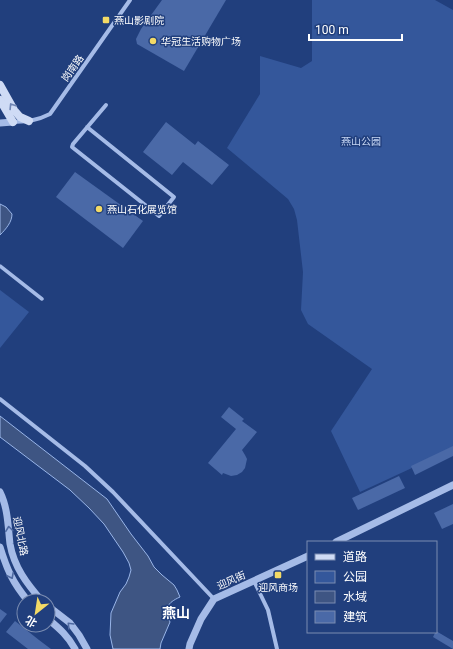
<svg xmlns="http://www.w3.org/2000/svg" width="453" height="649" font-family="Roboto,'Noto Sans SC',sans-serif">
	<rect width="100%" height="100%" fill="#213f7d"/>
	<g fill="#34579b">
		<path d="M312,0H435L453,10V449L360,492L331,431L372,369L308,324L301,310L303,272L297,220L294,209L288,199L227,148L260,94V56L301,68L312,61Z"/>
		<path d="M0,290L29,312L0,348Z"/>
	</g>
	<g fill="#3e5583" stroke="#99b5e8">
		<path d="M0,204L6,207L12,214C12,222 6,229 0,235Z"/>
		<path d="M0,416L107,499L131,534L148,556L154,567L162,575L174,585L177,590L180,597C167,603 164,608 170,622L161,643L160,649H113L110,635L111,613L120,592L126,584L129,577L131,570L129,563L123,552L104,524L89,508L70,490L0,437Z"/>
	</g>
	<g fill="#4a69a7">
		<path d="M162,0H226L184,71L137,44L136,39L141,29Z"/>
		<path d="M166,122L195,145L198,141L229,165L212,185L183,162L172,175L143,152Z"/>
		<path d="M75,172L143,221L123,248L56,197Z"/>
		<path d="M229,407L244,419L242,421L257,432L242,450L245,455L247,459L245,468L242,472L237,475L231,476L223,473L222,475L208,463L236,429L221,417Z"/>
		<path d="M453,446V456L415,475L411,466Z"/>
		<path d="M399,476L405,488L358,510L352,498Z"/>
		<path d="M453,504V524L442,529L434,513Z"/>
		<path d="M0,609L7,614L0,623Z"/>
		<path d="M15,621L39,640L51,649H28L6,632Z"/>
		<path d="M436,631L453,641V649L433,637Z"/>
	</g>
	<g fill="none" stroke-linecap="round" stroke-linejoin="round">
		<path stroke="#a5bbe7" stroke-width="3.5" d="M0,266L42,299"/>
		<g stroke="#a5bbe7" stroke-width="4">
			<path d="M13,122C28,121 36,121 50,114L130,0"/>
			<path d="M87,127L174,197L159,216L72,147L73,144L106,105"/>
			<path d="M0,399L85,466L113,492L214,599"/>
			<path d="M254,581L268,610L277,649"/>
		</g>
		<g stroke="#a5bbe7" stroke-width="7">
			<path d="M0,123L13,122"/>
			<path d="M0,492C8,508 8,527 10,544C14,567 27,584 42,601"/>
			<path d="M336,542L453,485"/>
			<path d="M0,547C7,570 13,583 28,601"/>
			<path d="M48,606L70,623L79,635L87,649"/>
			<path d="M48,619C60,629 68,636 75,649"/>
			<path d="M189,649L190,644L201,619L214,599L308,556"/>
		</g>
		<g stroke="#cfdbf5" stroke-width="8">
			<path d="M0,85L14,110L20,117L29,121"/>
			<path d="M0,100L13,122"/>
		</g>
	</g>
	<defs><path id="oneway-chevron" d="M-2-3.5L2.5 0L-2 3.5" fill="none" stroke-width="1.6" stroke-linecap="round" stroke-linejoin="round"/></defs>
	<use stroke="#6f85b3" href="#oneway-chevron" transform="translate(12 106) rotate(-122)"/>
	<g stroke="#4f6aa2">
		<use href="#oneway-chevron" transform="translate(9 529) rotate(-97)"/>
		<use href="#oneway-chevron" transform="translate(11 576) rotate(63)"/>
		<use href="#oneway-chevron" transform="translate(70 625) rotate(-134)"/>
	</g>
	<g fill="#f3da66" stroke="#213f7d" stroke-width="1.5">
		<rect x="102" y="16" width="8" height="8" rx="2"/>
		<circle cx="153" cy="41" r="4"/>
		<circle cx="99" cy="209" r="4"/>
		<rect x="274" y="571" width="8" height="8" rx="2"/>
	</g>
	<g text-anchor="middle" stroke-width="3" stroke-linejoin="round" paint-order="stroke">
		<g font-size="10" fill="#fff" stroke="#213f7d" text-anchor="start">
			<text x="114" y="24">燕山影剧院</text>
			<text x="161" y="45">华冠生活购物广场</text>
			<text x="107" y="213">燕山石化展览馆</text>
			<text x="278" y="591" text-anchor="middle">迎风商场</text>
		</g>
		<g font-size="10" fill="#fff" stroke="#213f7d">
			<text transform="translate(72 68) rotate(-55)" y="4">岗南路</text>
			<text transform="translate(21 536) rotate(79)" y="4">迎风北路</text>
			<text transform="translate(231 580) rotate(-24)" y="4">迎风街</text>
		</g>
		<g font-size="10" fill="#c8d8f5" stroke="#213f7d">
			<text x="361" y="145">燕山公园</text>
		</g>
		<g font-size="14" font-weight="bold" fill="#fff" stroke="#213f7d">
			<text x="176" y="618">燕山</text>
		</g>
	</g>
	<rect x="307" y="541" width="130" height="92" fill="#213f7d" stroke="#7a8cb1"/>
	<rect x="315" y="554" width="20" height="6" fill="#cfdbf5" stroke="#7a8cb1"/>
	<text x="343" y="561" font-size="12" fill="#ffffff">道路</text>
	<rect x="315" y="571" width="20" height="12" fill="#34579b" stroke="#7a8cb1"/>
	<text x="343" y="581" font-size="12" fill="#ffffff">公园</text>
	<rect x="315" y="591" width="20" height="12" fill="#3e5583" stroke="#7a8cb1"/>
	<text x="343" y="601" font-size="12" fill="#ffffff">水域</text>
	<rect x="315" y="611" width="20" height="12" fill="#4a69a7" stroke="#7a8cb1"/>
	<text x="343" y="621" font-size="12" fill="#ffffff">建筑</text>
	<g transform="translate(36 613) rotate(210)"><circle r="19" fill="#213f7d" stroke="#7a8cb1"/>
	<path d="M0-3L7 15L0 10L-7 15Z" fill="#f3da66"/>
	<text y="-6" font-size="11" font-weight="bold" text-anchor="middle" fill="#ffffff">北</text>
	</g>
	<path d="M309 34v6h93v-6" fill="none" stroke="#ffffff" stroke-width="2"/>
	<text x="315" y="34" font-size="12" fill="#ffffff" stroke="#213f7d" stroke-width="3" paint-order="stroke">100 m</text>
</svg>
